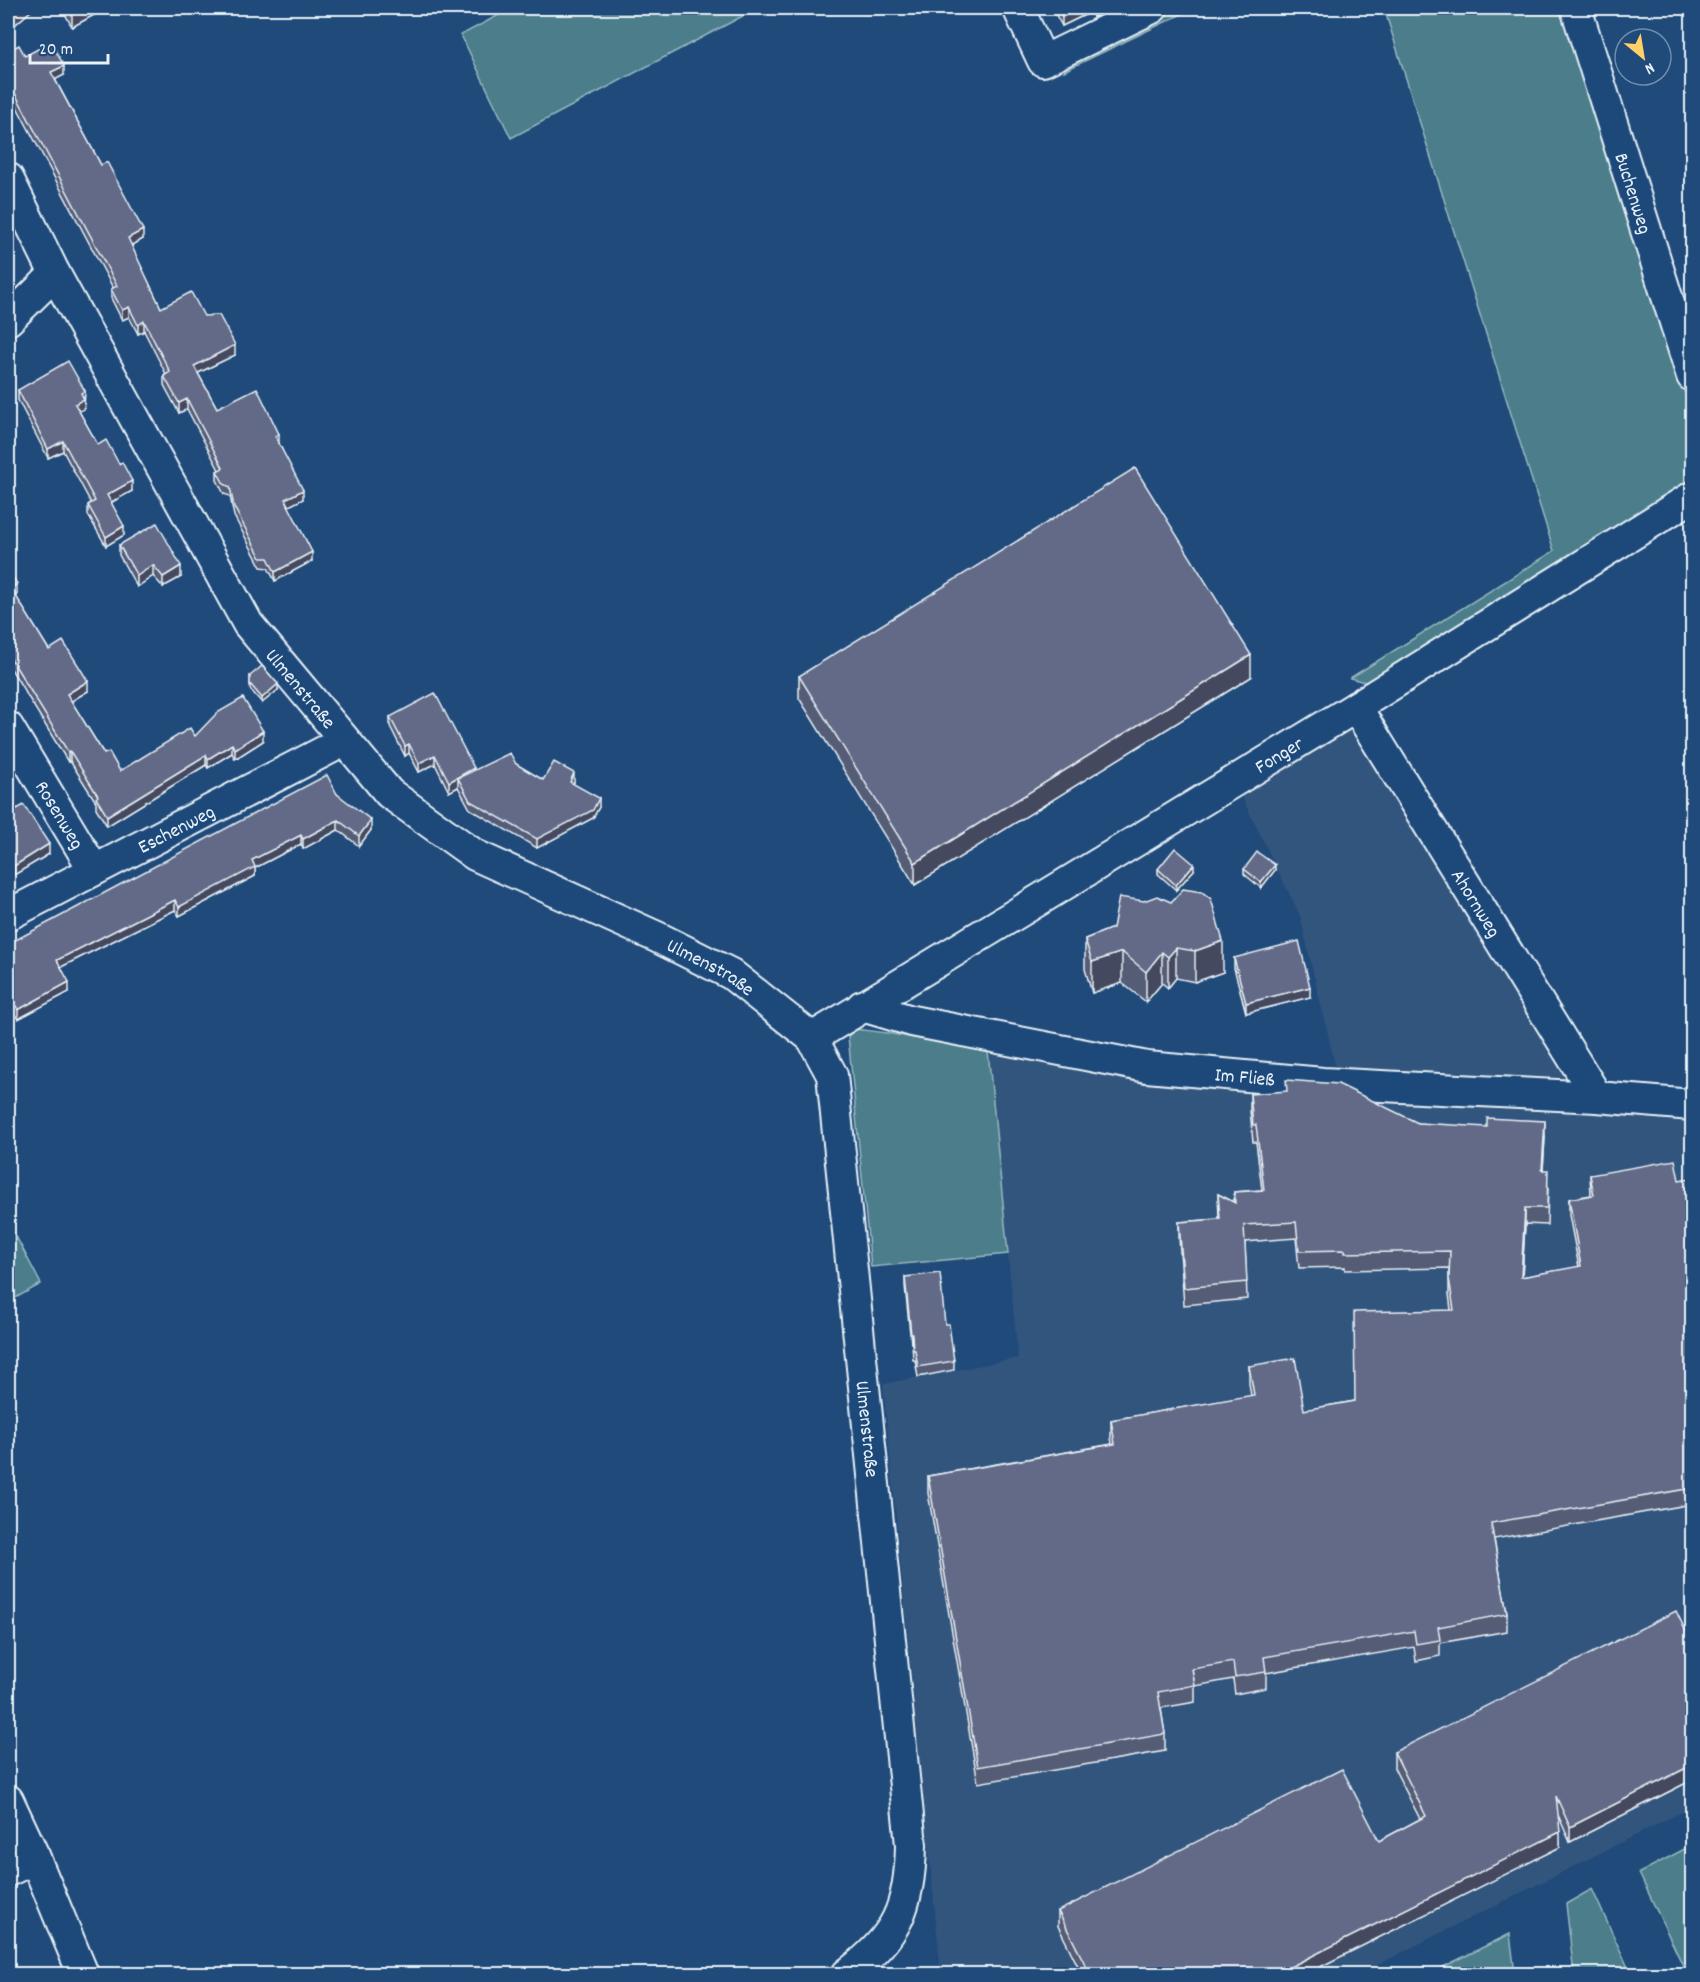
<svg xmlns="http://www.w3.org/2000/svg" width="1700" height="1982" font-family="Dekko,sans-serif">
	<rect width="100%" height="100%" fill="#1f4a7a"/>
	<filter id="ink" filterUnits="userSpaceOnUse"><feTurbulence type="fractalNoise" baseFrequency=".0167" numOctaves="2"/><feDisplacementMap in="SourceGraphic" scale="12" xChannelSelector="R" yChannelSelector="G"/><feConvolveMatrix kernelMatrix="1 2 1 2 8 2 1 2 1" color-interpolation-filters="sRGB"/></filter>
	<g filter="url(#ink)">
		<g fill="#33547e">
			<path d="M1341,728L1362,733L1570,1070L1560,1085L1337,1073L1300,916L1239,791Z"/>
			<path d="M988,1051L1284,1092L1459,1106L1650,1115L1692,1119V1807L1359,1974H941L883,1384L1018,1358Z"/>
		</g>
		<g fill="#4b7e8a" stroke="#9ab8c1" stroke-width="1.5">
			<path d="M512,8H758L511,138L461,35Z"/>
			<path d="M1168,8H1194L1064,71L1069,55Z"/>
			<path d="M1384,8H1564L1692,416V481L1368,683L1350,678L1554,551Z"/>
			<path d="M855,1029L887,1033L988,1051L1008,1254L871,1267L848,1036Z"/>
			<path d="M8,1221L41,1284L8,1302Z"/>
			<path d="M1692,1845V1974H1687L1639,1873Z"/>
			<path d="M1592,1889L1631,1974H1574L1566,1904Z"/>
			<path d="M1510,1934L1515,1974H1429Z"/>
		</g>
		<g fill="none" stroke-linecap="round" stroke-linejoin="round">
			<defs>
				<g id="minor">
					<path d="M1018,8L1043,61L1152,8"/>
					<path id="s1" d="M1576,8L1692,376"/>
					<path id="s2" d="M8,178L55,274L248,624L389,793L475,855L657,937L731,974L812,1038L832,1075L911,1845C910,1907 897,1937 847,1974"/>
					<path d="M8,320L55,274"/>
					<path id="s3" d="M1356,707L1597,1097"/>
					<path id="s4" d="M8,727L94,870"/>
					<path id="s5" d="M8,915L344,741"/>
					<path id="s6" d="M862,1006L912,1021L1147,1067L1323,1083L1597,1097L1692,1105"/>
					<path id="s7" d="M812,1038L1356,707L1692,497"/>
					<path d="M8,1800L35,1858L83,1974"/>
					<path d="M8,1871L35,1858"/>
				</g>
			</defs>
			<use href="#minor" stroke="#e8f1f8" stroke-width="34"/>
			<use href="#minor" stroke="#1f4a7a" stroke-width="30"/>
		</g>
		<g fill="#545b74" stroke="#e8f1f8" stroke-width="1.5">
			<path d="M8,8H34L9,30L8,28Z"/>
			<path d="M62,8H94V15L72,27Z"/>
			<path d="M1052,8H1112L1093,17L1091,12L1062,26Z"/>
			<path d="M8,51L25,56L64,75L55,79L101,165L143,239L131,246L161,308L204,316L235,355L198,373L217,408L279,443L303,499L288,506L312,561L275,581L268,568L261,567L234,516L230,496L224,494L217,480V471L219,470L187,409L179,413L164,385V376L166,374L144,331L138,334L129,317L122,320L111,298V289L113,288L8,90Z"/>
			<path d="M18,390L85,401H84V409L79,411L98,445L132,491L111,502L124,535L106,546L88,515V505L91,503L63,451L48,458L18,400Z"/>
			<path d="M119,545L181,577L163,587L153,576L137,587L119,555Z"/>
			<path d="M8,568L17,594L15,595L49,650L88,691L71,701L104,754L120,771L195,736L263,741L235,759L232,753L208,768L206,765L107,826L96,808V802L70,761L68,762L8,664Z"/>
			<path d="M250,676L278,690L262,703L250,689Z"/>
			<path d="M799,676L1251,677L915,885L799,698Z"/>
			<path d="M390,717L474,770L516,764L543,780L574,782L573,784L599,807L593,818L537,848L470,809L458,787L449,792L435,764L419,772L409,753L405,756L390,726Z"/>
			<path d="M337,794L371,830L359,846L338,830L303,849L301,844L255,868V876L179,916L175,910L61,967L69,992L18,1019L16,1016L8,1015V944Z"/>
			<path d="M8,806L49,854L14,875L8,865Z"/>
			<path d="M1158,869L1194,870L1176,890L1158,874Z"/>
			<path d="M1244,869L1275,870L1261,888L1244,874Z"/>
			<path d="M1144,901L1223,972L1195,982L1176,978L1168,988L1162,983L1146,1002L1122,983L1092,993L1085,969V939L1113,928Z"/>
			<path d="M1234,958L1310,997L1246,1013L1234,968Z"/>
			<path d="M1250,1094L1418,1123L1545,1137L1543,1170L1548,1187L1547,1225L1525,1224L1522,1277L1579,1267L1569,1215V1199L1591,1195L1590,1175L1679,1180L1692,1178V1504L1494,1539L1507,1614V1631L1440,1643V1656L1416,1661L1414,1647L1266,1673V1688L1235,1694L1233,1679L1195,1686V1702L1161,1708L1165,1734V1751L978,1783L928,1493V1476L1112,1444L1111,1437V1420L1251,1396L1249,1383V1366L1304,1410L1355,1401L1451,1310L1449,1294V1268L1345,1270V1267L1299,1268L1296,1238L1245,1242L1247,1299L1184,1305L1179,1238V1222L1219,1219L1218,1194L1234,1202V1192L1262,1190L1256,1142H1253L1250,1110Z"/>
			<path d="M905,1277L945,1324L954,1361V1370L918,1377L915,1360H913L912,1343H911L905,1286Z"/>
			<path d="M1692,1644V1780L1570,1842L1558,1815L1560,1847L1306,1974H1082L1058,1926V1911L1379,1841L1420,1819L1394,1768V1752Z"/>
		</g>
		<g fill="#454a5e" stroke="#e8f1f8" stroke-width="1.5">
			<path d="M14,8H34L9,30V12Z"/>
			<path d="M75,8H94V15L72,27V9Z"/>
			<path d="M1081,8H1091V12L1062,26V17Z"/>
			<path d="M1093,8H1112L1093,17Z"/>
			<path d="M64,66V75L51,82V72Z"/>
			<path d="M143,230V239L128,247V238Z"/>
			<path d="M13,257V266L8,271V262Z"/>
			<path d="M129,307V317L122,320V310Z"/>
			<path d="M144,321V331L138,334V325Z"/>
			<path d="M235,345V355L194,375V366Z"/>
			<path d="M85,391L84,409L75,413V404L81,393Z"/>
			<path d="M187,399V409L179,413V403Z"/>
			<path d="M279,434V443L275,445V436Z"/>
			<path d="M63,441V451L48,458V449Z"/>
			<path d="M132,481V491L107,505V495Z"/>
			<path d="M303,490V499L285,508V499Z"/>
			<path d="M124,526V535L106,546V537Z"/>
			<path d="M312,552V561L275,581V572Z"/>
			<path d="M153,565V576L137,587V576Z"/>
			<path d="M181,566V577L163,587V577Z"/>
			<path d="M17,584V594L11,598V588Z"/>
			<path d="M1251,655V677L915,885V863Z"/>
			<path d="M88,681V691L67,704V694Z"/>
			<path d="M278,684V690L262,703V698Z"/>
			<path d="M263,731V741L235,759V749Z"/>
			<path d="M232,744V753L208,768V759Z"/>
			<path d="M409,744V753L405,756V746Z"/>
			<path d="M70,751V761L68,762V752Z"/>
			<path d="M206,755V765L107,826V816Z"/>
			<path d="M435,755V764L419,772V763Z"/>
			<path d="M474,768V777L458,778V787L449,792V782Z"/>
			<path d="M574,773V782L570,790V782Z"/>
			<path d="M599,798V807L593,818L537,848V839Z"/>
			<path d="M338,820V830L303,849V839Z"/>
			<path d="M371,820V830L359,846V836Z"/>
			<path d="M301,835V844L255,868V876L179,916V907L252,860Z"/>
			<path d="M49,844V854L14,875V866Z"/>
			<path d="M1194,864V870L1176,890V885Z"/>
			<path d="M1275,865V870L1261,888V882Z"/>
			<path d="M175,900V910L57,969V960Z"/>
			<path d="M1223,941V972L1195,982V951Z"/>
			<path d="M1176,948V978L1168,988V957Z"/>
			<path d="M1122,952V983L1092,993V962Z"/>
			<path d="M1162,952V983L1146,1002V972Z"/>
			<path d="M69,982V992L18,1019V1010Z"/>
			<path d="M1310,987V997L1246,1013V1003Z"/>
			<path d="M1545,1121V1137L1542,1186V1170Z"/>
			<path d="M1525,1208V1224L1521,1294V1277Z"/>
			<rect x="911" y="1334" width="1" height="9"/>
			<path d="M1692,1765V1780L1570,1842V1827Z"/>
			<path d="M1560,1832V1847L1306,1974H1276Z"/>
		</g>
		<g fill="#626a87" stroke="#e8f1f8" stroke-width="1.5">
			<path d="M8,8H14L9,12L8,10Z"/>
			<path d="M1057,8H1081L1062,17Z"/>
			<path d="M51,42L64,66L51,72L101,165L107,162L143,230L128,238L161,308L191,292L204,316L219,315L235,345L194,366L217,408L257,388L279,434L275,436L303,490L285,499L312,552L275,572L268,558H261L234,507L230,487L224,484L217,471L223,468L187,399L179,403L164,376L170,372L144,321L138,325L129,307L122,310L111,289L117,286L8,80V51L19,45L25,56Z"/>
			<path d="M8,251L13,257L8,262Z"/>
			<path d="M68,361L85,391L81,393L84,399L75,404L98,445L106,440L119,464L122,462L132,481L107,495L124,526L106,537L88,505L95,501L63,441L48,449L18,390Z"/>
			<path d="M1135,468L1251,655L915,863L799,676Z"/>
			<path d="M157,523L181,566L163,577L153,565L137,576L119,545Z"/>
			<path d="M8,568L17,584L11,588L49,650L63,641L88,681L67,694L104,754L109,752L120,771L190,728L195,736L217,713L243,698L263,731L235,749L232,744L208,759L206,755L107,816L96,798L98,796L70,751L68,752L8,654Z"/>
			<path d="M262,666L278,684L262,698L250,684V676Z"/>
			<path d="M435,693L474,768L449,782L435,755L419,763L409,744L405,746L390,717Z"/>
			<path d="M510,753L516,764L543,780L554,762L574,773L570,782L599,798L593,810L537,839L470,801L458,778Z"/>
			<path d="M327,775L337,794L371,820L359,836L338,820L303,839L301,835L252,860L255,867L179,907L175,900L57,960L69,982L18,1010L16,1006H8V944Z"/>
			<path d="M13,803L17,809L24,805L49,844L14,866L8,856V806Z"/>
			<path d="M1175,848L1194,864L1176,885L1158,869Z"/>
			<path d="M1257,852L1275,865L1261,882L1244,869Z"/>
			<path d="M1183,889L1202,892L1211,899L1223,941L1195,951L1176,948L1168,957L1162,952L1146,972L1122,952L1092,962L1085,939L1113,928L1119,897L1144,901L1157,896L1171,902Z"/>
			<path d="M1299,941L1310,987L1246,1003L1234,958Z"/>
			<path d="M1286,1080L1338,1084L1418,1123L1487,1127V1118L1545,1121L1542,1170H1548L1547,1208H1525L1521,1277L1581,1266L1569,1199L1594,1195L1590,1175L1675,1160L1679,1180L1692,1178V1488L1491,1523L1507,1614L1438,1627L1440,1640L1416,1644L1414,1631L1264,1657L1266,1672L1235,1677L1233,1662L1192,1669L1195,1685L1158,1692L1165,1734L978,1767L928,1476L1115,1444L1111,1420L1254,1395L1249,1366L1295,1358L1304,1410L1355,1401L1354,1312L1454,1310L1449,1278L1450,1251L1345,1253V1250L1299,1251L1296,1222L1244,1225L1247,1282L1184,1288L1179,1222L1220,1219L1218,1194L1235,1203L1234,1192L1264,1190L1256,1125H1253L1250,1094L1287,1091Z"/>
			<path d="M940,1273L945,1324H949L954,1361L918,1367L915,1350H913L912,1334H911L905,1277Z"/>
			<path d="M1676,1611L1692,1644V1765L1570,1827L1556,1796L1560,1832L1276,1974H1090L1058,1911L1342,1769L1379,1841L1426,1816L1394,1752Z"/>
		</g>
	</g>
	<g text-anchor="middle" stroke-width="4.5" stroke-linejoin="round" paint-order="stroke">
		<g font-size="20" fill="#e8f1f8" stroke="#1f4a7a">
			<text dy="7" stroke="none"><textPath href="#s1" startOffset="194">Buchenweg</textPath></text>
			<text dy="7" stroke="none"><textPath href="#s2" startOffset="590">Ulmenstraße</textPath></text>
			<text dy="7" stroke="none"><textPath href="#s7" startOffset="546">Fonger</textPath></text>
			<text dy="7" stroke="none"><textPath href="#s4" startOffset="102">Rosenweg</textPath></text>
			<text dy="7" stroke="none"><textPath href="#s5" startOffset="189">Eschenweg</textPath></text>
			<text dy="7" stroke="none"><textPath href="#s3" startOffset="230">Ahornweg</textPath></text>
			<text dy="7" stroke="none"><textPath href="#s2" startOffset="1094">Ulmenstraße</textPath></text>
			<text dy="7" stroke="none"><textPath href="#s6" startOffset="390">Im Fließ</textPath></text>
			<text dy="7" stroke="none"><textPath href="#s2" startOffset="1616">Ulmenstraße</textPath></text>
		</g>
	</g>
	<rect width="1700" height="1982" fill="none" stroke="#1f4a7a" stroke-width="30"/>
	<rect x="15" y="15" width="1670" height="1952" fill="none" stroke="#e8f1f8" stroke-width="2" filter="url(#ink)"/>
	<g transform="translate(1643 57) rotate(150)"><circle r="28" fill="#1f4a7a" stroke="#6f8dac" stroke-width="1.5"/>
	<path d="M0-4.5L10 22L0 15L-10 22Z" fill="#ffd166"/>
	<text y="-9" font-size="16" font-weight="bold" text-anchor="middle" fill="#e8f1f8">N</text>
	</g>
	<path d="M30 54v9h78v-9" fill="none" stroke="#e8f1f8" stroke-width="3"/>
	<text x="39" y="54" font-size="18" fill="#e8f1f8" stroke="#1f4a7a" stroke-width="4.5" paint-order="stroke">20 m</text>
</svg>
